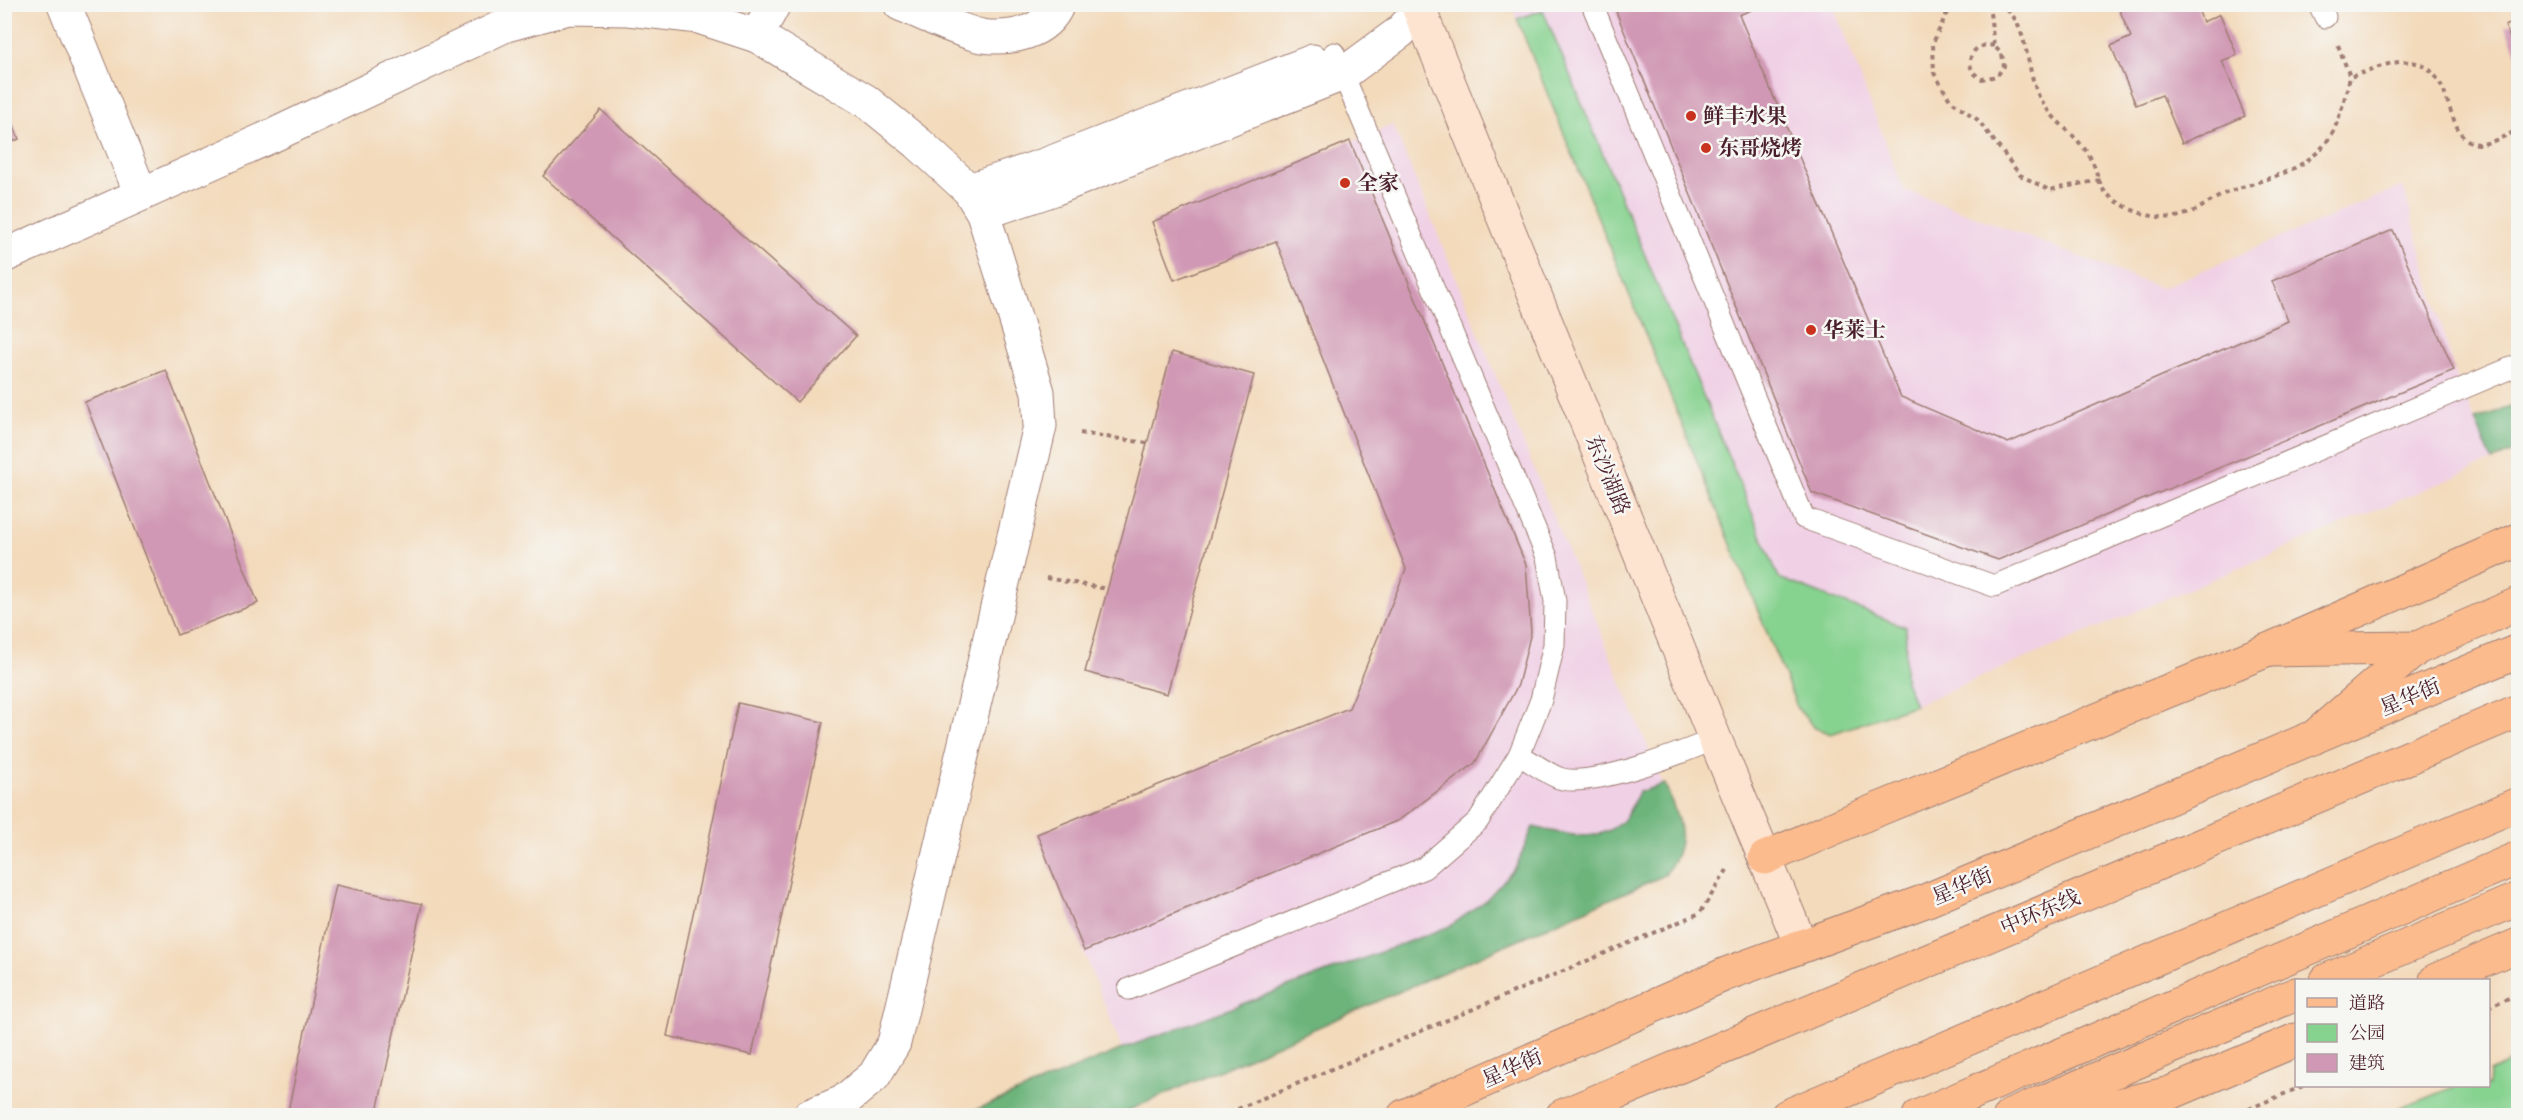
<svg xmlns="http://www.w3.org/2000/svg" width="2523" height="1120" font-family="'Libre Bodoni','Noto Serif SC',serif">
	<rect width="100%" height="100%" fill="#f6f6f2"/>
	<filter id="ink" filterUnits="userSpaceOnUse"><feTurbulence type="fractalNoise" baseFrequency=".0167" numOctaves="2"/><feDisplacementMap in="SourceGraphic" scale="12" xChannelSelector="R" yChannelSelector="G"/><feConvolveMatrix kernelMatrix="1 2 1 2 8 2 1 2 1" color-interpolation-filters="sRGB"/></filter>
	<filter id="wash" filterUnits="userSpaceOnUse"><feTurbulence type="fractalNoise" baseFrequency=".008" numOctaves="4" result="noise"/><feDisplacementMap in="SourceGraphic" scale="24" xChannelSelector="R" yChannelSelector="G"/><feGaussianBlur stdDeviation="1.35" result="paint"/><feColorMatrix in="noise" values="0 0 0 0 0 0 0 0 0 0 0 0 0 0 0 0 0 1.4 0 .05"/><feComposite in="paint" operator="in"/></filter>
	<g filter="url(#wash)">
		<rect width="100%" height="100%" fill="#f3dabb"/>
		<g fill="#f0d0e5">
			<path d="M1511,5H1842L1834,8L1903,189L2161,288L2403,186L2454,370L2492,461L1915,705L1831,734L1815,728L1798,709Z"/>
			<path d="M1393,125L1678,821L1450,926L1122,1049L1037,834L1349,708L1406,569L1276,241L1174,280L1152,222Z"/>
		</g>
		<g fill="#86d28f" stroke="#68785d" stroke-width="1.5">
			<path d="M1543,10L1779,578L1906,627L1905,681L1915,705L1831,734L1815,728L1798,709L1517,19Z"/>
			<path d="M2518,1059V1115H2383L2456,1086H2488L2489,1072Z"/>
		</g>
		<g fill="#6cb47a" stroke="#5b6a52" stroke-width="1.5">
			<path d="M2518,404V450L2492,461L2475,420Z"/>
			<path d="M1665,784C1679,822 1692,842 1663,876L1118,1115H963L1122,1049L1450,926L1485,901L1516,867L1533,827C1563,833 1596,846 1622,821C1629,814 1634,801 1639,792Z"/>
		</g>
		<g id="blocks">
			<g fill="#d098b4">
				<path d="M1613,4H1766L1739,15L1901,397L2008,443L2288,321L2272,281L2393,230L2454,370L1998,560L1812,493Z"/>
				<path d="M2117,4H2196L2203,22L2220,14L2237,55L2222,61L2245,116L2182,143L2162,95L2136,105L2111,46L2131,37Z"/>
				<path d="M2511,4H2518V58L2505,26L2518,21Z"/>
				<path d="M5,102L19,139L5,145Z"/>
				<path d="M601,110L856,336L797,402L543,176Z"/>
				<path d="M1350,141L1526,565L1531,632L1518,685L1475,763L1399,820L1084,951L1037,834L1349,708L1406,569L1276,241L1174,280L1152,222Z"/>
				<path d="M1172,352L1254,375L1167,694L1085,672Z"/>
				<path d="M166,370L258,603L177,635L85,402Z"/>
				<path d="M738,703L823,722L752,1055L667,1036Z"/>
				<path d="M336,885L422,904L376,1116H287Z"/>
			</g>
		</g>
	</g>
	<g filter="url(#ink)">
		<use href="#blocks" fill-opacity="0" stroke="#9e7c73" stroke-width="1.5"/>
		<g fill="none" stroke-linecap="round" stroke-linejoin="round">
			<defs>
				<g id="lane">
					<path d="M1592,4L1804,518L1994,586L2518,365"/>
					<path d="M2319,4L2325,17"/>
					<path d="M1519,755C1532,762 1546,773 1559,778C1590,789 1684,752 1715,739"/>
					<path d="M1129,989L1424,868L1478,821L1519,755L1541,700L1554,645L1555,601L1547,557L1334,53"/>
				</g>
				<g id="street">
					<path d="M64,4L141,194"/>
					<path d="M900,4C922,13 960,32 982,36C1011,40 1046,33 1058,4"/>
					<path d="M757,36L774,4"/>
					<path d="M969,190L1047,164L1313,61"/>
					<path d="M983,213L1054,189L1343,74L1400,32L1426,4"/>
					<path d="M4,256L276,134L506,25L568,8L628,9L699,17L757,36L866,101L918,143L969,190L983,213L1038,392L1040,426L894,1043L874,1076L843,1102L809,1116"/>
				</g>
				<path id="secondary" d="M1417,4L1715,739L1801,945"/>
				<g id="primary">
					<path d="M1765,858L1857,818L2268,650L2518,540"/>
					<path d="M1404,1116L1726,974L1925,901L2518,651"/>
					<path d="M1919,1116L2518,858"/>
				</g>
				<g id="highway">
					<path d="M2268,650L2417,648"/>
					<path d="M2313,738L2417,648L2518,604"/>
					<path d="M2327,980L2518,899"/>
					<path d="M2436,980L2518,945"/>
					<path d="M1562,1116L2518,711"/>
					<path d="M1787,1116L2518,804"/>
					<path d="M2010,1116L2296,994"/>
					<path d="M2054,1116L2105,1108L2170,1093L2296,1040"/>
				</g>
			</defs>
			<use href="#lane" stroke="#9e7c73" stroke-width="23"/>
			<use href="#street" stroke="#9e7c73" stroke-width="35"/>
			<use href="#secondary" stroke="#9e7c73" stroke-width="35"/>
			<use href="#primary" stroke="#9e7c73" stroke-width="35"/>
			<use href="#highway" stroke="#9e7c73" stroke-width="35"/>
			<g stroke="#9e7c73" stroke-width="4" stroke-dasharray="4.5 4.5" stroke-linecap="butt">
				<path d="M1964,4L1946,15L1933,43L1934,73L1950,100L1978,120L2020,175L2049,190L2100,180"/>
				<path d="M1989,4L1994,46L2002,54L2004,66L1997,76L1982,79C1960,68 1971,40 1994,46"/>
				<path d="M2000,4C2030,21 2025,75 2042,102C2055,123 2078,136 2090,157C2097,168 2098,186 2107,194C2124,209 2152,220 2174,217C2194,215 2210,200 2228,192C2264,178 2307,173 2330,137C2339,123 2346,93 2350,77"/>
				<path d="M2338,45L2350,77C2366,72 2383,64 2399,62C2460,56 2439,141 2479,144C2491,144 2507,135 2518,130"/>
				<path d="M1080,433L1147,443"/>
				<path d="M1046,578L1107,589"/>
				<path d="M2488,1007L2518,994"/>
				<path d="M1221,1116L1700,913L1727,870"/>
				<path d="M2232,1116L2303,1086"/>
			</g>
			<use href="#lane" stroke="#fff" stroke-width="21"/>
			<use href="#street" stroke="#fff" stroke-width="33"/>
			<use href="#secondary" stroke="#fde4d1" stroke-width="33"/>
			<use href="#primary" stroke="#fbbb8d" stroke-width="33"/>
			<use href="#highway" stroke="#fbbb8d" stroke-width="33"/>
		</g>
	</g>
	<g fill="#c8321e" stroke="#f6f6f2" stroke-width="2">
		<circle cx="1691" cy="116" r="6"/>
		<circle cx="1706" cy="148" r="6"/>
		<circle cx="1345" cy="183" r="6"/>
		<circle cx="1811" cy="330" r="6"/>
	</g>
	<g text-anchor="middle" stroke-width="5" stroke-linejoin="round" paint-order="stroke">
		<g font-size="21" font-weight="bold" fill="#4a1f2b" stroke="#f6f6f2" text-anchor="start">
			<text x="1703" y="123">鲜丰水果</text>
			<text x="1718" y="155">东哥烧烤</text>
			<text x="1357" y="190">全家</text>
			<text x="1823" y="337">华莱士</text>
		</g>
		<g font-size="21" fill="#4a1f2b" stroke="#f6f6f2">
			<text transform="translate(1608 475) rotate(68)" y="7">东沙湖路</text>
			<text transform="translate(2410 697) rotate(-23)" y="7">星华街</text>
			<text transform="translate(1962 886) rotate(-23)" y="7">星华街</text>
			<text transform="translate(2040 912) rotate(-23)" y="7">中环东线</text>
			<text transform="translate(1512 1068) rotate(-24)" y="7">星华街</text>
		</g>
	</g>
	<rect width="2523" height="1120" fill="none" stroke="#f6f6f2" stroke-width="24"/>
	<rect x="2295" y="979" width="195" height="108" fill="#f6f6f2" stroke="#b1a0a2" stroke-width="1.5"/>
	<rect x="2307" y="998" width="30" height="9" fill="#fbbb8d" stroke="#b1a0a2" stroke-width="1.5"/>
	<text x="2349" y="1009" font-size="18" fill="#4a1f2b">道路</text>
	<rect x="2307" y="1024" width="30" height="18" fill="#86d28f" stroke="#b1a0a2" stroke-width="1.5"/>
	<text x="2349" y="1039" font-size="18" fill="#4a1f2b">公园</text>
	<rect x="2307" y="1054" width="30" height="18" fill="#d098b4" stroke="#b1a0a2" stroke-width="1.5"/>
	<text x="2349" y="1069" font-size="18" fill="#4a1f2b">建筑</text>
</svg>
